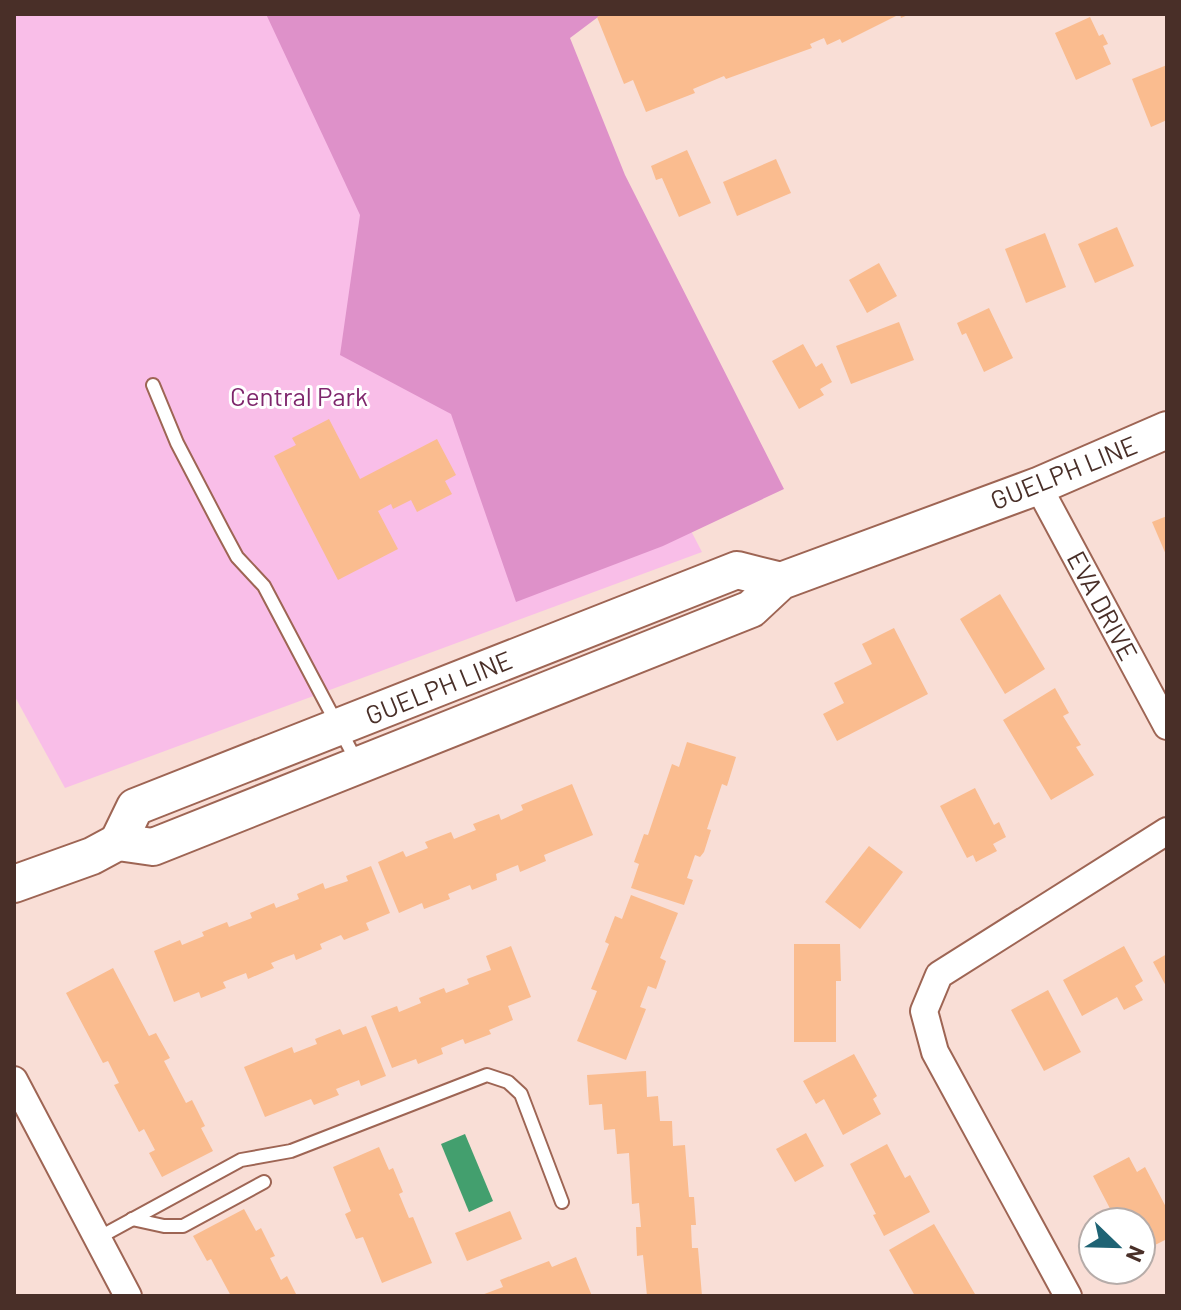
<svg xmlns="http://www.w3.org/2000/svg" width="1181" height="1310" font-family="Barlow,sans-serif">
	<rect width="100%" height="100%" fill="#f9ded6"/>
	<path fill="#f9bee8" d="M14,14H422L702,552L65,788L14,695Z"/>
	<path fill="#de91c9" d="M266,14H602L570,38L625,175L784,489L663,546L516,602L451,414L340,355L360,215Z"/>
	<path fill="#439f6e" d="M465,1134L493,1201L469,1212L441,1144Z"/>
	<g fill="#fabc8f">
		<path d="M604,14H910L901,18L900,14L842,43L840,39L827,45L824,38L810,44L812,48L726,79L724,76L693,89L695,93L646,112L633,80L624,84L597,17Z"/>
		<path d="M1090,17L1099,36L1103,34L1108,44L1103,46L1111,64L1076,80L1055,33Z"/>
		<path d="M1167,65V120L1151,127L1132,79Z"/>
		<path d="M687,150L711,203L679,217L662,178L656,180L651,166Z"/>
		<path d="M776,159L791,193L737,216L723,182Z"/>
		<path d="M1117,227L1134,266L1095,283L1078,244Z"/>
		<path d="M1045,233L1066,287L1026,303L1005,249Z"/>
		<path d="M879,263L897,296L867,313L849,280Z"/>
		<path d="M989,308L1013,358L984,372L966,333L962,335L957,323Z"/>
		<path d="M899,322L914,360L851,384L836,346Z"/>
		<path d="M803,344L816,367L822,363L832,382L820,389L824,395L799,409L772,361Z"/>
		<path d="M329,419L360,479L437,439L456,475L445,481L452,494L417,512L411,500L393,509L391,504L378,511L398,549L338,580L274,456L296,445L292,438Z"/>
		<path d="M1167,516V557L1152,522Z"/>
		<path d="M1000,594L1045,669L1005,694L960,619Z"/>
		<path d="M894,628L928,694L837,741L823,714L844,703L834,683L872,664L862,644Z"/>
		<path d="M1055,688L1069,713L1063,716L1081,745L1076,747L1094,775L1051,800L1003,720Z"/>
		<path d="M687,742L736,757L727,786L722,784L707,829L711,830L704,852L700,857L695,855L687,878L693,880L684,905L631,888L639,864L634,862L644,834L648,835L672,764L679,767Z"/>
		<path d="M572,784L593,835L544,855L546,861L520,872L518,865L496,874L497,880L472,890L470,885L448,894L450,899L424,909L422,903L399,913L378,862L403,851L406,857L428,848L425,842L451,832L454,839L476,830L473,824L499,814L501,820L523,810L521,805Z"/>
		<path d="M975,788L994,825L999,822L1006,837L993,844L997,851L976,862L973,855L967,858L940,806Z"/>
		<path d="M869,846L903,872L860,929L825,902Z"/>
		<path d="M371,866L390,913L366,923L369,930L344,940L341,935L320,944L322,949L296,960L294,954L271,963L274,968L248,979L246,973L223,982L226,988L201,998L199,992L174,1002L154,951L180,940L182,945L204,936L202,932L227,922L229,927L252,918L250,913L274,903L276,908L299,899L297,894L323,883L325,889L348,881L346,876Z"/>
		<path d="M631,895L678,913L660,958L666,961L656,989L648,986L640,1007L646,1009L626,1060L577,1041L597,991L591,989L609,944L605,942L615,916L622,919Z"/>
		<path d="M794,944H840L841,981H836V1042H794Z"/>
		<path d="M511,946L531,997L508,1006L513,1020L489,1030L491,1034L465,1044L463,1039L441,1048L443,1054L418,1064L416,1059L392,1068L371,1016L397,1006L399,1012L421,1003L419,998L444,988L446,993L469,984L467,979L491,970L486,956Z"/>
		<path d="M1124,946L1143,981L1135,986L1143,1000L1124,1010L1117,997L1082,1016L1063,980Z"/>
		<path d="M1167,954V988L1153,962Z"/>
		<path d="M113,968L149,1036L156,1033L170,1058L164,1061L186,1103L192,1100L205,1126L201,1128L213,1151L162,1177L149,1153L155,1150L144,1129L139,1132L114,1085L119,1083L108,1061L103,1063L66,993Z"/>
		<path d="M1048,990L1081,1052L1044,1071L1011,1010Z"/>
		<path d="M366,1026L386,1076L361,1086L359,1080L336,1089L339,1095L314,1105L311,1099L265,1117L244,1067L292,1047L294,1053L317,1044L315,1039L340,1029L343,1035Z"/>
		<path d="M854,1054L877,1096L873,1099L881,1114L843,1135L824,1099L816,1104L803,1081Z"/>
		<path d="M646,1071L647,1097L658,1096L660,1121H672L673,1146L685,1145L689,1197H694L696,1225H691L692,1248H698L702,1296H647L643,1255L637,1256L636,1227H641L639,1203L632,1204L629,1153L617,1154L615,1129L604,1130L602,1104L589,1105L587,1075Z"/>
		<path d="M806,1133L824,1166L795,1182L776,1149Z"/>
		<path d="M887,1144L905,1178L910,1175L930,1212L884,1236L873,1215L876,1214L850,1164Z"/>
		<path d="M379,1147L389,1170L393,1168L403,1192L399,1194L409,1218L413,1217L432,1263L382,1283L363,1237L356,1239L345,1214L351,1211L333,1167Z"/>
		<path d="M1129,1157L1137,1172L1145,1167L1167,1209V1239L1141,1252V1222H1117L1093,1176Z"/>
		<path d="M244,1209L256,1231L261,1228L275,1256L270,1258L281,1280L287,1276L297,1296H231L211,1259L207,1261L193,1236Z"/>
		<path d="M510,1211L522,1239L467,1261L455,1233Z"/>
		<path d="M934,1224L975,1294L972,1296H915L889,1250Z"/>
		<path d="M576,1257L592,1296H479L503,1287L500,1280L549,1261L552,1267Z"/>
	</g>
	<g fill="none" stroke-linecap="round" stroke-linejoin="round">
		<defs>
			<g id="service">
				<path d="M153,385L177,443L223,531L237,557L264,586L356,760"/>
				<path d="M132,1219L164,1226H183L264,1182"/>
				<path d="M98,1238L241,1160L291,1151L487,1075L508,1082L521,1094L562,1202"/>
			</g>
			<g id="minor">
				<path d="M1038,486L1167,726"/>
				<path d="M14,1080L128,1296"/>
				<path d="M1068,1296L935,1052L924,1011L939,975L1167,831"/>
			</g>
			<g id="secondary">
				<path d="M118,842L135,807L737,570L781,581"/>
				<path d="M14,884L92,856L118,842L153,847L751,609L781,581L1038,486L1167,430"/>
			</g>
		</defs>
		<use href="#service" stroke="#9e6554" stroke-width="16"/>
		<use href="#minor" stroke="#9e6554" stroke-width="30"/>
		<use href="#secondary" stroke="#9e6554" stroke-width="40"/>
		<use href="#service" stroke="#fff" stroke-width="12"/>
		<use href="#minor" stroke="#fff" stroke-width="26"/>
		<use href="#secondary" stroke="#fff" stroke-width="36"/>
	</g>
	<g text-anchor="middle" stroke-width="6" stroke-linejoin="round" paint-order="stroke">
		<g font-size="26" fill="#7e266c" stroke="#fff">
			<text x="299" y="406">Central Park</text>
		</g>
		<g font-size="26" fill="#492f28" stroke="#fff">
			<text transform="translate(1064 473) rotate(-22)" y="9">GUELPH LINE</text>
			<text transform="translate(1102 606) rotate(62)" y="9">EVA DRIVE</text>
			<text transform="translate(439 688) rotate(-22)" y="9">GUELPH LINE</text>
		</g>
	</g>
	<rect width="1181" height="1310" fill="none" stroke="#492f28" stroke-width="32"/>
	<g transform="translate(1117 1246) rotate(113)"><circle r="38" fill="#ffffff" stroke="#b6aca9" stroke-width="2"/>
	<path d="M0-6L14 30L0 20L-14 30Z" fill="#1e6374"/>
	<text y="-12" font-size="22" font-weight="bold" text-anchor="middle" fill="#492f28">N</text>
	</g>
</svg>
